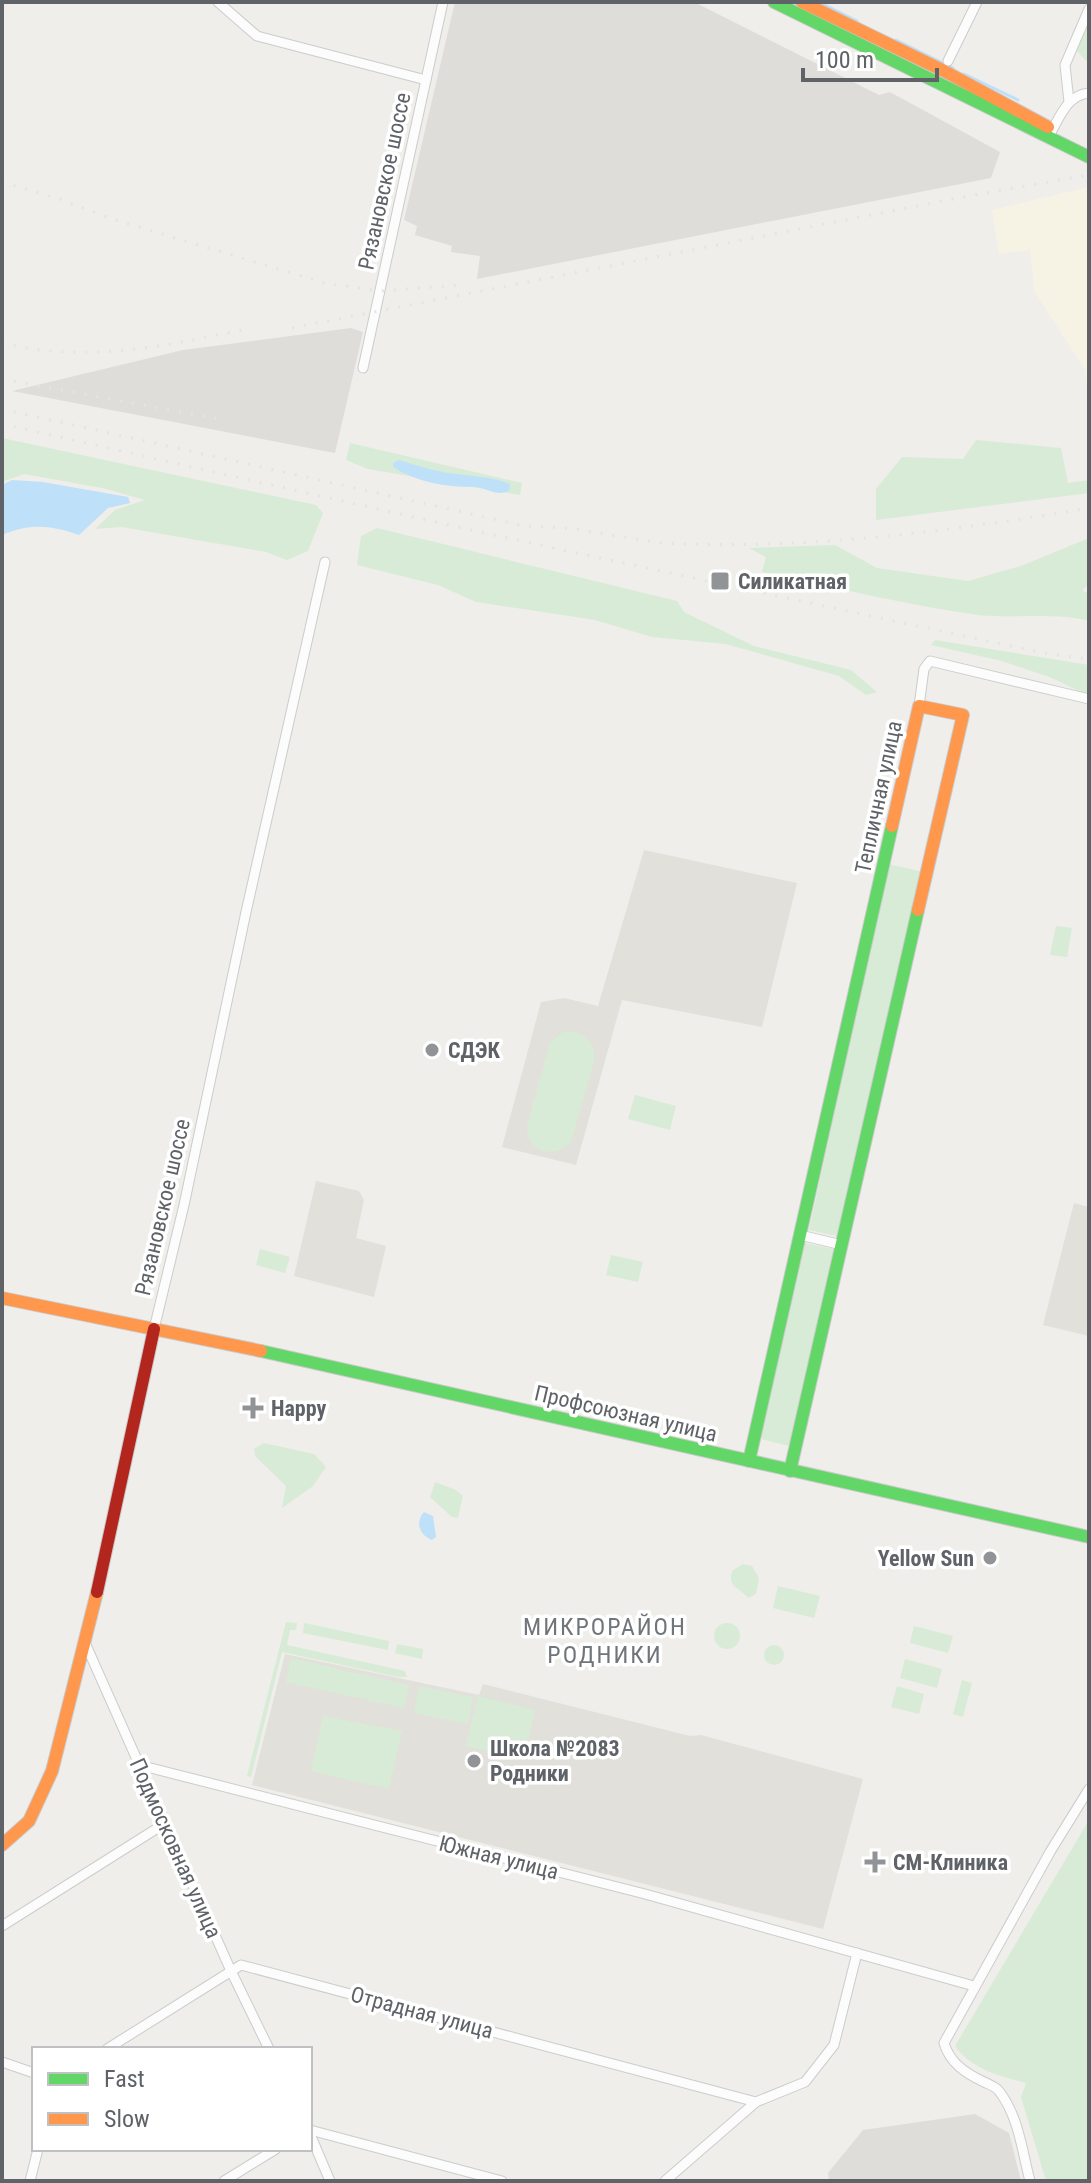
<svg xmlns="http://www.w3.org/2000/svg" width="1091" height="2183" font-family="'Roboto Condensed',sans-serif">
	<rect width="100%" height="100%" fill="#efeeea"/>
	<path fill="#f7f3e4" d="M1089,187V400L1085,370L1035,292L1030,250L999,254L992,210Z"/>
	<g fill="#dfddda">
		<path d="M455,2H694L879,95L890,92L1000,152L991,178L477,279L480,256L451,252L452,246L415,235L417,226L404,220Z"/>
		<path d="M351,328L363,332L335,453L12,391L183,350Z"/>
		<path d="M975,2114L1009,2133L1021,2181H829L828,2173L863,2130Z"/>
	</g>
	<g fill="#e2e0da">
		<path d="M644,850L797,883L762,1027L622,1000L576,1165L502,1147L541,1002L564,998L598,1006Z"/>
		<path d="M316,1181L359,1191L364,1200L356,1238L386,1246L374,1297L294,1276Z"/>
		<path d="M1074,1203L1089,1207V1336L1043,1325Z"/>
		<path d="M285,1654L479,1695L483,1684L690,1736L701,1735L863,1779L823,1929L252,1785Z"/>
	</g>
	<g fill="#d8ebd6">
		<path d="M1089,21V64L1076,50Z"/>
		<path d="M2,438L316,505L323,513L308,551L287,560L266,552L122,527L95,529L115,510L145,500L102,488L24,474L2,482Z"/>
		<path d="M976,440L1061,448L1068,483L1089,480V493L876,520V489L902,457L963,459Z"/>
		<path d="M350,443L522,483L520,495L368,469L346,460Z"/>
		<path d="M377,528L677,601L684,612L754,646L851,670L877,692L866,695L839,676L726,644L652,637L595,620L476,602L438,585L357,565L361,536Z"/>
		<path d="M1089,538V585L1082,590L1089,594V621C1056,612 1014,619 979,615C906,605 834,587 762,572L766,557L749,548L835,545L877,568L968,581L1021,566Z"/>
		<path d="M935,640L1089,665V696L1052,678L1002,661L931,645Z"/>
		<path d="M888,864L923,872L837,1236L809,1230Z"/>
		<path d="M1056,926L1072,928L1067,957L1050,955Z"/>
		<path d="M568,1031C586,1032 596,1044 594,1062L571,1142C553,1160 527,1152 527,1126L550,1043L561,1033Z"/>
		<path d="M635,1095L676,1106L670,1130L628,1119Z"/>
		<path d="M804,1243L834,1249L789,1446L761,1439Z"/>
		<path d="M260,1249L290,1257L285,1273L256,1265Z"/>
		<path d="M611,1255L643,1262L638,1282L606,1275Z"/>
		<path d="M264,1443L314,1454L326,1467L313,1486L282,1508L286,1486L255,1456L254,1449Z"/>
		<path d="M435,1482L456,1490L463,1496L458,1518L452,1517L430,1497Z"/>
		<path d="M743,1564L752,1566L759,1578L756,1594L748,1598C741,1588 727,1588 732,1571Z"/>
		<path d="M778,1586L820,1596L814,1618L773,1608Z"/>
		<path d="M286,1622L297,1623L296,1630H290L287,1645L405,1671L407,1677H398L282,1652L251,1777L247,1776Z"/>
		<circle cx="727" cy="1636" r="13"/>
		<path d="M304,1623L389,1641L388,1650L303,1633Z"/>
		<path d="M914,1626L953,1636L948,1653L910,1643Z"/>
		<path d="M397,1644L423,1649L422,1659L395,1653Z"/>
		<circle cx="774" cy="1655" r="10"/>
		<path d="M291,1658L409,1685L404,1708L286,1682Z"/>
		<path d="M905,1659L942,1669L937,1688L900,1678Z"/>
		<path d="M962,1680L972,1683L963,1717L953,1714Z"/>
		<path d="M419,1686L473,1697L468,1724L414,1713Z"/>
		<path d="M897,1686L924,1694L919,1714L891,1707Z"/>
		<path d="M478,1696L535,1710L524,1760L466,1746Z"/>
		<path d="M323,1716L402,1731L389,1789L311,1771Z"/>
		<path d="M1089,1820V2181H1046L1021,2097L1026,2083C1001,2077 970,2068 955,2046Z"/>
	</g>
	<g fill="#bfe0f9">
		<path d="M399,460C414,465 432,470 448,473C469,476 489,476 510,484L509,491C494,497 487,487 473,487C445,487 417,482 393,467V463Z"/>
		<path d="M12,480L43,482L128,497L130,503L108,508L79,535C51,525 30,523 2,535V485Z"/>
		<path d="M424,1512L433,1516L436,1537L432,1540C419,1535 415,1522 424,1512Z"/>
	</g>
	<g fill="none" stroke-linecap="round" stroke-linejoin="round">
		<g stroke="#bfe0f9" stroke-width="3">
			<path d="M819,2L857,21"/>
			<path d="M896,40L953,68"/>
			<path d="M964,74L1018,100"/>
		</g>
		<defs>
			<g id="street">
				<path d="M218,2L257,36L426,80"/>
				<path d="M948,61L977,2"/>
				<path d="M1069,102L1065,65L1089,9"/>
				<path d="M1050,134C1060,117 1067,95 1089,93"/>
				<path d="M363,368L443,2"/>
				<path d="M919,706L924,669L930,661L1089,699"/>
				<path d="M800,1235L842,1245"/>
				<path d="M154,1329L184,1205L246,912L325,562"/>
				<path d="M86,1645L231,1971L269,2049"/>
				<path d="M139,1765L645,1894L974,1986"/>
				<path d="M2,1926L164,1824"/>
				<path d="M107,2049L241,1965L756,2102"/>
				<path d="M2,2062L34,2073"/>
				<path d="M310,2130L502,2181"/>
				<path d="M310,2134L330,2181"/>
				<path d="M30,2181L38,2149"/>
				<path d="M224,2181L276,2149"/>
				<path d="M665,2181L756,2102L805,2082L834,2045L857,1953"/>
				<path d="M1030,2181C1022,2151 1019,2117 999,2091C995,2086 990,2085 984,2082C965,2073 950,2063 944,2043L1050,1852L1089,1789"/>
			</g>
			<g id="fast">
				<path d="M774,2L1089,157"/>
				<path d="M261,1351L1089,1537"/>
				<path d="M749,1461L892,826"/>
				<path d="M790,1471L918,910"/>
			</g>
			<g id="slow">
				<path d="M802,2L944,71L1048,127"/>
				<path d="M892,826L919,706L963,715L918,910"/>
				<path d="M2,1298L261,1351"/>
				<path d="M2,1845L29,1821L52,1771L97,1592"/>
			</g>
			<path id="jam" d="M97,1592L154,1329"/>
		</defs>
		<use href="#street" stroke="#cbcccc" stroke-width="11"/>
		<use href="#fast" stroke="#cacacb" stroke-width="14"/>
		<use href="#slow" stroke="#cacacb" stroke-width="14"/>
		<use href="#jam" stroke="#cacacb" stroke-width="14"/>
		<use href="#street" stroke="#fdfcfc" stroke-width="9"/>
		<use href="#fast" stroke="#63d668" stroke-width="12"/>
		<use href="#slow" stroke="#ff974d" stroke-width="12"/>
		<use href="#jam" stroke="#b3261e" stroke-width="12"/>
		<g stroke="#e4e4e4" stroke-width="3" stroke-dasharray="2 10" stroke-linecap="butt">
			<path d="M2,182L63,200L112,219L325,283L380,291L461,285"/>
			<path d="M292,328L968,196L1089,175"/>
			<path d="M2,343C88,363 158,347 242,330"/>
			<path d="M2,379L225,420"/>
			<path d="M2,409L525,526C543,527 562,527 580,530C614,535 648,543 683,544C819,548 955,531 1089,508"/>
			<path d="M2,424L484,533L1048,654L1089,659"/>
		</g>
	</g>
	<g fill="#919496" stroke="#fff" stroke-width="3">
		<rect x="710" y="571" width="20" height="20" rx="4"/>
		<circle cx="432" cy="1050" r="8"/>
		<path d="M249 1396h8v8h8v8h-8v8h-8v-8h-8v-8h8z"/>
		<circle cx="990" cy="1558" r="8"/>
		<circle cx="474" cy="1761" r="8"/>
		<path d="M871 1850h8v8h8v8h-8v8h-8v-8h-8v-8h8z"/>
	</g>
	<g text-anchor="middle" stroke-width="7" stroke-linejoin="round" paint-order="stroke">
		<g font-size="22" fill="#5f6368" stroke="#fff">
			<text transform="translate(384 181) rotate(-78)" y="8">Рязановское шоссе</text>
			<text transform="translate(878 797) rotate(-78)" y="8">Тепличная улица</text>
			<text transform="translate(162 1207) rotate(-77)" y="8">Рязановское шоссе</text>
			<text transform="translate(626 1413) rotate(13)" y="8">Профсоюзная улица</text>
			<text transform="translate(176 1848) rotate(66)" y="8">Подмосковная улица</text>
			<text transform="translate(499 1857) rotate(14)" y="8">Южная улица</text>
			<text transform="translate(422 2012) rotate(15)" y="8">Отрадная улица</text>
		</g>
		<g font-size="22" font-weight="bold" fill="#5f6368" stroke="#fff" text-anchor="start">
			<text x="738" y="589">Силикатная</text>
			<text x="448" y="1058">СДЭК</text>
			<text x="271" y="1416">Happy</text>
			<text x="974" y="1566" text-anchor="end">Yellow Sun</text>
			<text x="490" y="1756">Школа №2083<tspan x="490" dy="25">Родники</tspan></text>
			<text x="893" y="1870">СМ-Клиника</text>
		</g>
		<g font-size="24" letter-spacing="2" fill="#70757a" stroke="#fff">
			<text x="605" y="1635">МИКРОРАЙОН<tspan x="605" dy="28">РОДНИКИ</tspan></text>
		</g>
	</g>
	<rect width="1091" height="2183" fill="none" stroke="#5f6368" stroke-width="8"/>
	<rect x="32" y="2047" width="280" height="104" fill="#ffffff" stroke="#bfc1c3" stroke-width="2"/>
	<rect x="48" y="2073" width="40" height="12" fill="#63d668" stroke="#bfc1c3" stroke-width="2"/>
	<text x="104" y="2087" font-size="24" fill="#5f6368">Fast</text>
	<rect x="48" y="2113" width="40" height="12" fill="#ff974d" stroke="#bfc1c3" stroke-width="2"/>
	<text x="104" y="2127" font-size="24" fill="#5f6368">Slow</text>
	<path d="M803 68v12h134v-12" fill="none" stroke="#5f6368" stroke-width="4"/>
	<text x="815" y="68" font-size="24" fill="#5f6368" stroke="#ffffff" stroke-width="6" paint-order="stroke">100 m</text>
</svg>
